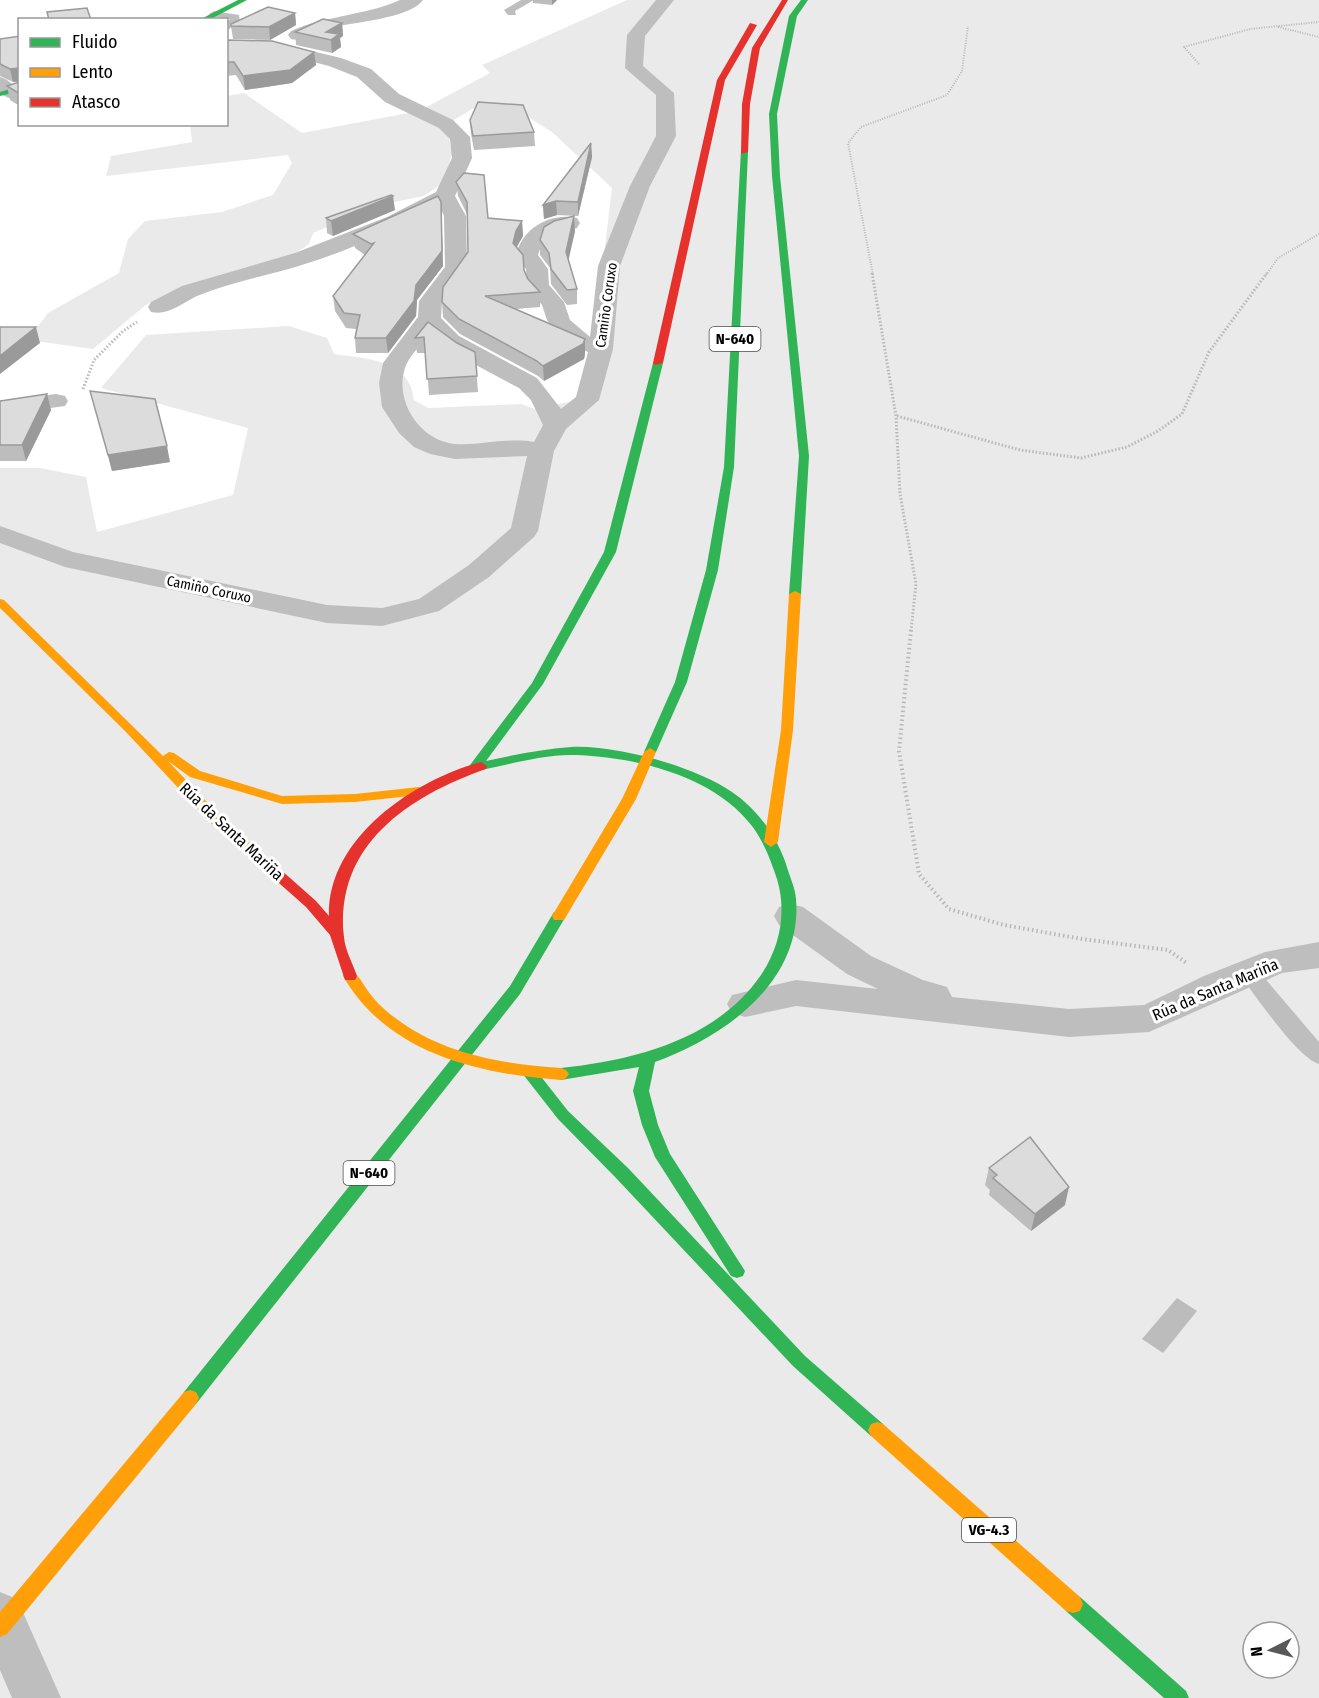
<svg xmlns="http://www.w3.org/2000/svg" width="1319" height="1698" font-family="'Fira Sans Condensed',sans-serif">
	<rect width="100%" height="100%" fill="#fff"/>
	<path fill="#eaeaea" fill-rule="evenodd" d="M627,0H1319V1698H0V468H40L86,477L97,532L233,495L248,428L101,388L146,335L289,326L327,338L334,354C367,359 410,359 414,400L428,408L521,404L535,409L587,398L612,188L552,132L528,117L474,108L447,124L452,154L443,183L424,196L380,205L313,233L309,244L293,255L182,287L147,304L93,349L28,340L48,313L119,273L128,239L145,221L222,212L273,195L292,163L288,155L106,176L111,156L192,142L190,125L226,124L227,96L244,93L302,133L419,111L490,73L482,65ZM1253,1632H1289V1668H1253Z"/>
	<path fill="#bcbcbc" d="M1177,1298L1197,1311L1163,1353L1142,1339Z"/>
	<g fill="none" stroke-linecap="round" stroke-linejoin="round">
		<g stroke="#b8b8b8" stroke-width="2" stroke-dasharray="1 1.5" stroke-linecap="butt">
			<path d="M1278,27L1319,37"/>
			<path d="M1199,64L1184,47L1250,29L1319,22"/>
			<path d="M873,275L848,143L861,127L947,95L962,71L968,26"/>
			<path d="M1266,275L1278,258L1319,234"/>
		</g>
		<g stroke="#b8b8b8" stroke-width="3" stroke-dasharray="1.5 2" stroke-linecap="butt">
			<path d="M872,273L896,416L900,494L916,584L911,631"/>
			<path d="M83,389L94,360L123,331L137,322"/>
			<path d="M897,416L1020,450L1081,458L1127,447L1158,431L1182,414L1209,352L1267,273"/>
		</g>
		<path stroke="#b8b8b8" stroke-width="4" stroke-dasharray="1.5 3" stroke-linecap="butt" d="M911,630L899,751L919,874L949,909L1004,925L1082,939L1168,950L1188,964"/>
		<g fill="#bebebe" fill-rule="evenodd">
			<path d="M521,0H534L515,11L516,15H508L504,10Z"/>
			<path d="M214,11L239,15L240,22L226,31V23L230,19L210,16L209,14Z"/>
			<path d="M1249,965L1256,968L1319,1042V1064C1298,1058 1257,998 1242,978L1239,973L1242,968Z"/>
		</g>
		<g fill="#bebebe" fill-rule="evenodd">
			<path d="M400,0H423C409,19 352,22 330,28C317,32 304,42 291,39L288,35L291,31C326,15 365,16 400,0Z"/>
			<path d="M656,0H674L645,36L643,66L674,93L676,136L650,186L620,266L613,349L599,400L566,429L554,451L538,531L534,537L489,577L439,611L382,626L327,623L65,567L0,543V526L73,552L327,605L382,608L419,599L469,565L511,528L527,456L455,459L430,454L414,447L399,433L382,407L379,383L383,363L418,317L419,301L445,267L444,216L440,207C398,227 353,249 308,263C272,275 233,281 197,296C182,303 168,316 151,312L148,307L151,302L182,286L295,253L387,217L436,192L452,158L450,139L439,128L385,102L357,77L329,66L274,52L226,51V41L274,42L341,58L371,69L399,94L453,120L470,137L472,158L455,196L466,216L467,267L442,301L441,318L459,336L537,378L561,409L576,397L588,352L567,343L555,332L547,320L542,305L531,293L527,285L526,269L516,256C521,229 550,212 577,218L580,223L577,228L554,233L543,240L538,255L548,269L549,285L564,302L570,320L590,337L598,266L630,186L656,136V95L625,68L627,35ZM429,334L459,356L519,388L531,400L543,425L534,442C507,437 481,446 455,444C420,441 394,401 405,368C409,356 421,345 429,334Z"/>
			<path d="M0,77C8,79 14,85 18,92L16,96L9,98L0,94Z"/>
			<path d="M56,394L65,396L68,401L65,406L0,415V401Z"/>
			<path d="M791,904L803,907L871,956L923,980L947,987L952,997L1069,1009L1144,1005L1204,976L1265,952L1319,942V968L1282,973L1149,1032L1069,1037L796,1006L745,1017L732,1013L727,1004L732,995L796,980L878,989L847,974L779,925L774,916L779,907Z"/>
			<path d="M0,1592L17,1599L61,1698H12L0,1670Z"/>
		</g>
		<g fill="#30b455" fill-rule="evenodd">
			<path d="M238,0H247L209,20H199Z"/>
			<path d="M801,0H808L797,16L777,114L780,176L809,456L801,594L795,597L789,594L799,456L772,176L769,114L789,16Z"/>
			<path d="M20,86V91L0,96V92Z"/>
			<path d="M741,150L748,152L734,467L718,570L687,682L656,752L650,756L644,752L675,682L706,570L724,467Z"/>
			<path d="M658,360L663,363L616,552L543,684L486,761C514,755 542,749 571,747C617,745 694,766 732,792C757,809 776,835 786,864C789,875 795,887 796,899C803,982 724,1037 655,1062L649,1091L658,1125L670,1154L745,1271L743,1276L737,1278L731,1276L655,1157L642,1125L633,1091L639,1067L561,1080L556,1078L553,1074L556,1070L561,1068C635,1060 716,1040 761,975C780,947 787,912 777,879C771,861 764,842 752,826C714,776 636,757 575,755C544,754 512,764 481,770L471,768L470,765L532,683L604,552L653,363Z"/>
			<path d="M559,911L566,916L520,994L196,1404L190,1406L184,1404L181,1398L184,1392L510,986L554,912Z"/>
			<path d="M530,1067L535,1069L568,1111L628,1168L805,1356L883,1424L886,1430L883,1436L877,1438L871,1436L793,1366L616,1178L558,1119L522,1073L525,1069Z"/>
			<path d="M1073,1595L1080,1597L1186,1691L1189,1698H1164L1066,1611L1063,1604L1066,1597Z"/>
		</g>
		<g fill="#ff9f0a" fill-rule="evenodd">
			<path d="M795,591L801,594L793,730L778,842L771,847L764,842L781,730L789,594Z"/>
			<path d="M0,599L4,600L163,756L169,752L174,753L200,771L282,796L355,794L419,787L426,791L419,795L355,802L282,804L190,777L168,761L221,817L274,865L272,868H262L211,823L126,732L0,608Z"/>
			<path d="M650,748L656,752L636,799L564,920H554L552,916L622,799L644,752Z"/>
			<path d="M350,971C360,974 364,987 371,995C377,1003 386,1011 394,1017C442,1054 502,1064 561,1068L566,1070L569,1074L566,1078L561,1080C478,1074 387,1053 343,976L345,972Z"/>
			<path d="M190,1390L196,1392L199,1398L196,1404L7,1634L0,1637V1612L184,1392Z"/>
			<path d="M877,1422L883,1424L1080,1597L1083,1604L1080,1611L1073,1613L1066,1611L871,1436L868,1430L871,1424Z"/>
		</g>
		<g fill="#e5322d" fill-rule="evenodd">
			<path d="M782,0H788L760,48L750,104L748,152L741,154L742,104L752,48Z"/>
			<path d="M750,23L757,25L725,80L663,363L655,365L653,363L717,80Z"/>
			<path d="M481,762L487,766L486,769C409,796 334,845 344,937C345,950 353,964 357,976L355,980H345L330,935L306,907L262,868L260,865L262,862H272L316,901L329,916C327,838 414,780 481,762Z"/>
		</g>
	</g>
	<g fill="#bdbdbd">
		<path d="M533,0H557L552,5L533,3Z"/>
		<path d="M295,13L296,25L270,40L233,39L231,26Z"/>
		<path d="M342,23L343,36L340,38L341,47L332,53L296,45L295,32Z"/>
		<path d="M20,36V106L10,100L7,86L19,82H13L0,76V39Z"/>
		<path d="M226,46L314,52L316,65L292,83L245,90L236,75L226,76Z"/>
		<path d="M470,120L534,132L535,146L474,150L471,134Z"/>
		<path d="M591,143L592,157L578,216L557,215L544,219L543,205Z"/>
		<path d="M456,182L488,218L522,221L523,236L517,247L524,270L528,279L540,292V307L516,309L585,354L584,359L544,381L538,376L460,334L443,317L442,302L468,252L467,214L458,196Z"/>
		<path d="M441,202L443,266L417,300L416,316L388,353H356L355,338L356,329L346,328L335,311L333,296L365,255L355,248L353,234Z"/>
		<path d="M395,210L333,236L327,233L326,218Z"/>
		<path d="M574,216L575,231L568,260L577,289V304L567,305L551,284L550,268L540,255V240Z"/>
		<path d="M428,322L457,343L475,352L478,392L429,395L426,353H417L415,338Z"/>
		<path d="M90,391L170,462L112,471Z"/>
		<path d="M0,401L51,410L26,461H0Z"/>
		<path d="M989,1168L1065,1205L1031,1231L989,1195L990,1190L985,1185Z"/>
	</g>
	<g fill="#9a9a9a">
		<path d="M552,0H557L552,5Z"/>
		<path d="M295,13L296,25L270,40L269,27Z"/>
		<path d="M342,23L343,36L340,38L341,47L332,53L331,40L326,32Z"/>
		<path d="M314,52L316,65L292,83L245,90L243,76Z"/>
		<path d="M18,68L20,81L13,82L10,69Z"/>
		<path d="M591,143L592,157L578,216V202Z"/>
		<path d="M393,196L395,210L333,236L331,221Z"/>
		<path d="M556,201L557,215L544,219L543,205Z"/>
		<path d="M441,202L443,266L417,300L416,316L388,353L386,338L416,285Z"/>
		<path d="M574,216L575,231L567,267L566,252Z"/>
		<path d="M522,221L523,236L517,246L514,257L513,243L516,231Z"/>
		<path d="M36,327L40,343L0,374V356Z"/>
		<path d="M585,339V354L584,359L544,381L543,366Z"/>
		<path d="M47,394L51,410L26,461L22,445Z"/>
		<path d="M167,446L170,462L112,471L108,455Z"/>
		<path d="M1069,1187L1065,1205L1031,1231L1035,1214Z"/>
	</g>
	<g fill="#dcdcdc" stroke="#9a9a9a" stroke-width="1.5">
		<path d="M268,7L295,13L269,27L231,26V24Z"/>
		<path d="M87,8L91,20H49L47,12Z"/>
		<path d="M323,19L342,23L326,32L339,34L331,40L295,32Z"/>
		<path d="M20,36V94L7,86L19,82L18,68L10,69L0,64V39Z"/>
		<path d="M228,40L272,41L314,52L290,70L243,76L234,62H226V46Z"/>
		<path d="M478,102L523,105L534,132L473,136L470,120Z"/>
		<path d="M591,143L578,202L556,201L543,205Z"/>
		<path d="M464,173L484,175L488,218L522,221L516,231L513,243L523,255L524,270L528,279L540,292L485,296L585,339L583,344L543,366L537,361L459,319L442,302L443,287L468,252L467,202L456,182Z"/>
		<path d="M391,195L393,196L331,221L326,218Z"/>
		<path d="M438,196L441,202L442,251L416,285L414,301L386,338H355L360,315L344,313L333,296L374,243L371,244L353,234Z"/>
		<path d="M574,216L566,252L577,289L567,290L551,269L549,253L540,240L544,227L554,221Z"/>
		<path d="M428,322L457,343L475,352L477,376L427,379L424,337L415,338Z"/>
		<path d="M0,327H36L0,356Z"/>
		<path d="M90,391L155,399L167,446L108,455Z"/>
		<path d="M47,394L22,445H0V401Z"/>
		<path d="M1030,1137L1069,1187L1035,1214L993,1178L997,1175L989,1168Z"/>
	</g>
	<g text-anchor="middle" stroke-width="6" stroke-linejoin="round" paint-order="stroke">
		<g font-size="14" fill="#000" stroke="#fff">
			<text transform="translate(606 305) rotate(-82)" y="5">Camiño Coruxo</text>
			<text transform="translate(209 589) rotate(12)" y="5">Camiño Coruxo</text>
		</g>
		<g fill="#fff" stroke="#4c4c4c" stroke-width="1.5">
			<rect x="709.5" y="327" width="51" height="24" rx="4.5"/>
			<rect x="343.5" y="1161" width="51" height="24" rx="4.5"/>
			<rect x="962" y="1518" width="54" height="24" rx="4.5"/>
		</g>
		<g font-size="15" font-weight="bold" fill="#000">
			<text x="735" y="344">N-640</text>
			<text x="369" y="1178">N-640</text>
			<text x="989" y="1535">VG-4.3</text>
		</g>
		<g font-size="16" fill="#000" stroke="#fff">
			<text transform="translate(232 831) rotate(43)" y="6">Rúa da Santa Mariña</text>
			<text transform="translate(1215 989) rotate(-23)" y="6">Rúa da Santa Mariña</text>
		</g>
	</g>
	<rect x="18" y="18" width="210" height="108" fill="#ffffff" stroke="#999999" stroke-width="1.5"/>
	<rect x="30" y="38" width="30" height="9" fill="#30b455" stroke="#999999" stroke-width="1.5"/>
	<text x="72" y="48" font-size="18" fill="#000000">Fluido</text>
	<rect x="30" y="68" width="30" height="9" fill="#ff9f0a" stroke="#999999" stroke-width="1.5"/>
	<text x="72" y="78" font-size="18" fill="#000000">Lento</text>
	<rect x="30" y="98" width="30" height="9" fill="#e5322d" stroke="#999999" stroke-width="1.5"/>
	<text x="72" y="108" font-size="18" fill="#000000">Atasco</text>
	<g transform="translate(1271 1650) rotate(264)"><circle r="28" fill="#ffffff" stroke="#999999" stroke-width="1.5"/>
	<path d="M0-4.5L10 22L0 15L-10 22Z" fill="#595959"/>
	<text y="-9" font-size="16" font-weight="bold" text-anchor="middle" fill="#000000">N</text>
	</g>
</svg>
